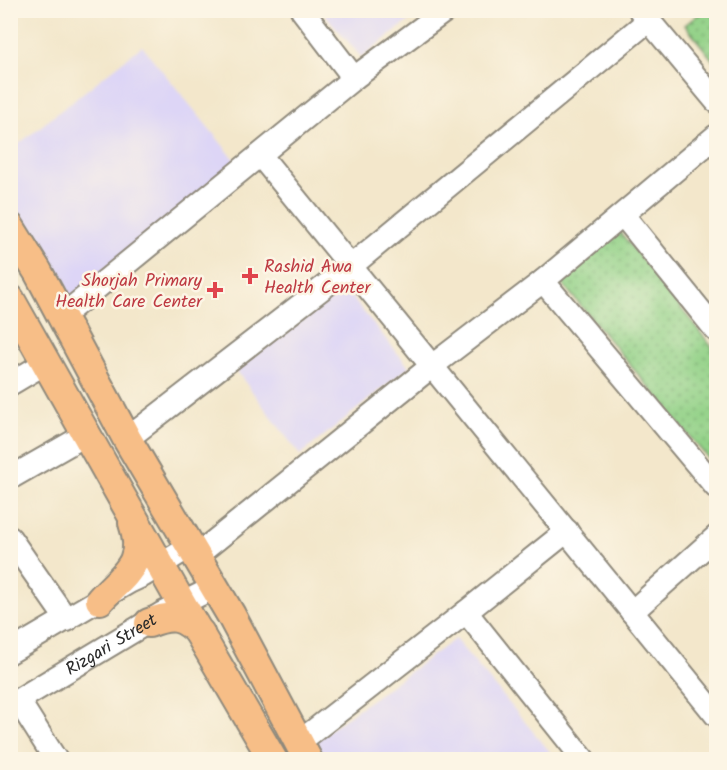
<svg xmlns="http://www.w3.org/2000/svg" width="727" height="770" font-family="Kalam,sans-serif">
	<defs>
		<pattern id="garden-dots" width="8" height="8" patternUnits="userSpaceOnUse" patternTransform="scale(1.5)"><rect width="8" height="8" fill="#92d187"/><path d="M2 2h.1M6 6h.1" fill="none" stroke="#77aa6f" stroke-width="1.8" stroke-linecap="round"/></pattern>
	</defs>
	<rect width="100%" height="100%" fill="#fcf5e5"/>
	<filter id="ink" filterUnits="userSpaceOnUse"><feTurbulence type="fractalNoise" baseFrequency=".0167" numOctaves="2"/><feDisplacementMap in="SourceGraphic" scale="12" xChannelSelector="R" yChannelSelector="G"/><feConvolveMatrix kernelMatrix="1 2 1 2 8 2 1 2 1" color-interpolation-filters="sRGB"/></filter>
	<filter id="wash" filterUnits="userSpaceOnUse"><feTurbulence type="fractalNoise" baseFrequency=".008" numOctaves="4" result="noise"/><feDisplacementMap in="SourceGraphic" scale="24" xChannelSelector="R" yChannelSelector="G"/><feGaussianBlur stdDeviation="1.35" result="paint"/><feColorMatrix in="noise" values="0 0 0 0 0 0 0 0 0 0 0 0 0 0 0 0 0 1.4 0 .05"/><feComposite in="paint" operator="in"/></filter>
	<g filter="url(#wash)">
		<rect width="100%" height="100%" fill="#f3e7cb"/>
		<g fill="#ddd5f6">
			<path d="M322,11H422L361,57Z"/>
			<path d="M142,46L238,164L69,297L65,296L62,294L11,205L10,151Z"/>
			<path d="M343,287L409,367L300,455L236,370Z"/>
			<path d="M455,639L556,759H320L310,744Z"/>
		</g>
		<g fill="url(#garden-dots)" stroke="#5e7e59" stroke-width="1.5">
			<path d="M704,10L716,11V64L685,25Z"/>
			<path d="M620,232L716,352V468L561,282Z"/>
		</g>
	</g>
	<g filter="url(#ink)">
		<g fill="none" stroke-linecap="round" stroke-linejoin="round">
			<defs>
				<g id="minor">
					<path d="M302,10L354,78"/>
					<path d="M640,10L716,101"/>
					<path d="M260,155L716,715"/>
					<path d="M623,215L716,330"/>
					<path d="M543,281L716,487"/>
					<path d="M61,317L354,78L446,10"/>
					<path d="M10,384L47,362"/>
					<path d="M127,439L351,266L649,20"/>
					<path d="M10,478L87,434"/>
					<path d="M10,538L67,620"/>
					<path d="M196,556L432,366L543,281L716,136"/>
					<path d="M466,612L584,760"/>
					<path d="M632,612L716,537"/>
					<path d="M10,652L129,582L144,575L191,546"/>
					<path d="M18,700L56,760"/>
					<path id="s1" d="M10,705L163,613L215,587"/>
					<path d="M298,743L466,612L567,531"/>
				</g>
				<g id="major">
					<path d="M10,227L38,272L127,439L231,615L308,760"/>
					<path d="M10,299L182,604L273,760"/>
					<path d="M100,600C124,574 147,563 133,523"/>
					<path d="M149,623C172,614 182,615 200,633"/>
				</g>
			</defs>
			<use href="#minor" stroke="#8f897b" stroke-width="26"/>
			<use href="#major" stroke="#8f897b" stroke-width="32"/>
			<use href="#minor" stroke="#fff" stroke-width="22"/>
			<use href="#major" stroke="#f7be87" stroke-width="28"/>
		</g>
	</g>
	<g fill="#e0444e" stroke="#fcf5e5" stroke-width="2">
		<path d="M247 267h6v6h6v6h-6v6h-6v-6h-6v-6h6z"/>
		<path d="M212 281h6v6h6v6h-6v6h-6v-6h-6v-6h6z"/>
	</g>
	<g text-anchor="middle" stroke-width="5" stroke-linejoin="round" paint-order="stroke">
		<g font-size="18" fill="#be3a42" stroke="#fcf5e5" text-anchor="start">
			<text x="264" y="272">Rashid Awa<tspan x="264" dy="21">Health Center</tspan></text>
			<text x="202" y="286" text-anchor="end">Shorjah Primary<tspan x="202" dy="21">Health Care Center</tspan></text>
		</g>
		<g font-size="18" fill="#2b2b2b" stroke="#fcf5e5">
			<text dy="6" stroke="none"><textPath href="#s1" startOffset="118">Rizgari Street</textPath></text>
		</g>
	</g>
	<rect width="727" height="770" fill="none" stroke="#fcf5e5" stroke-width="36"/>
</svg>
